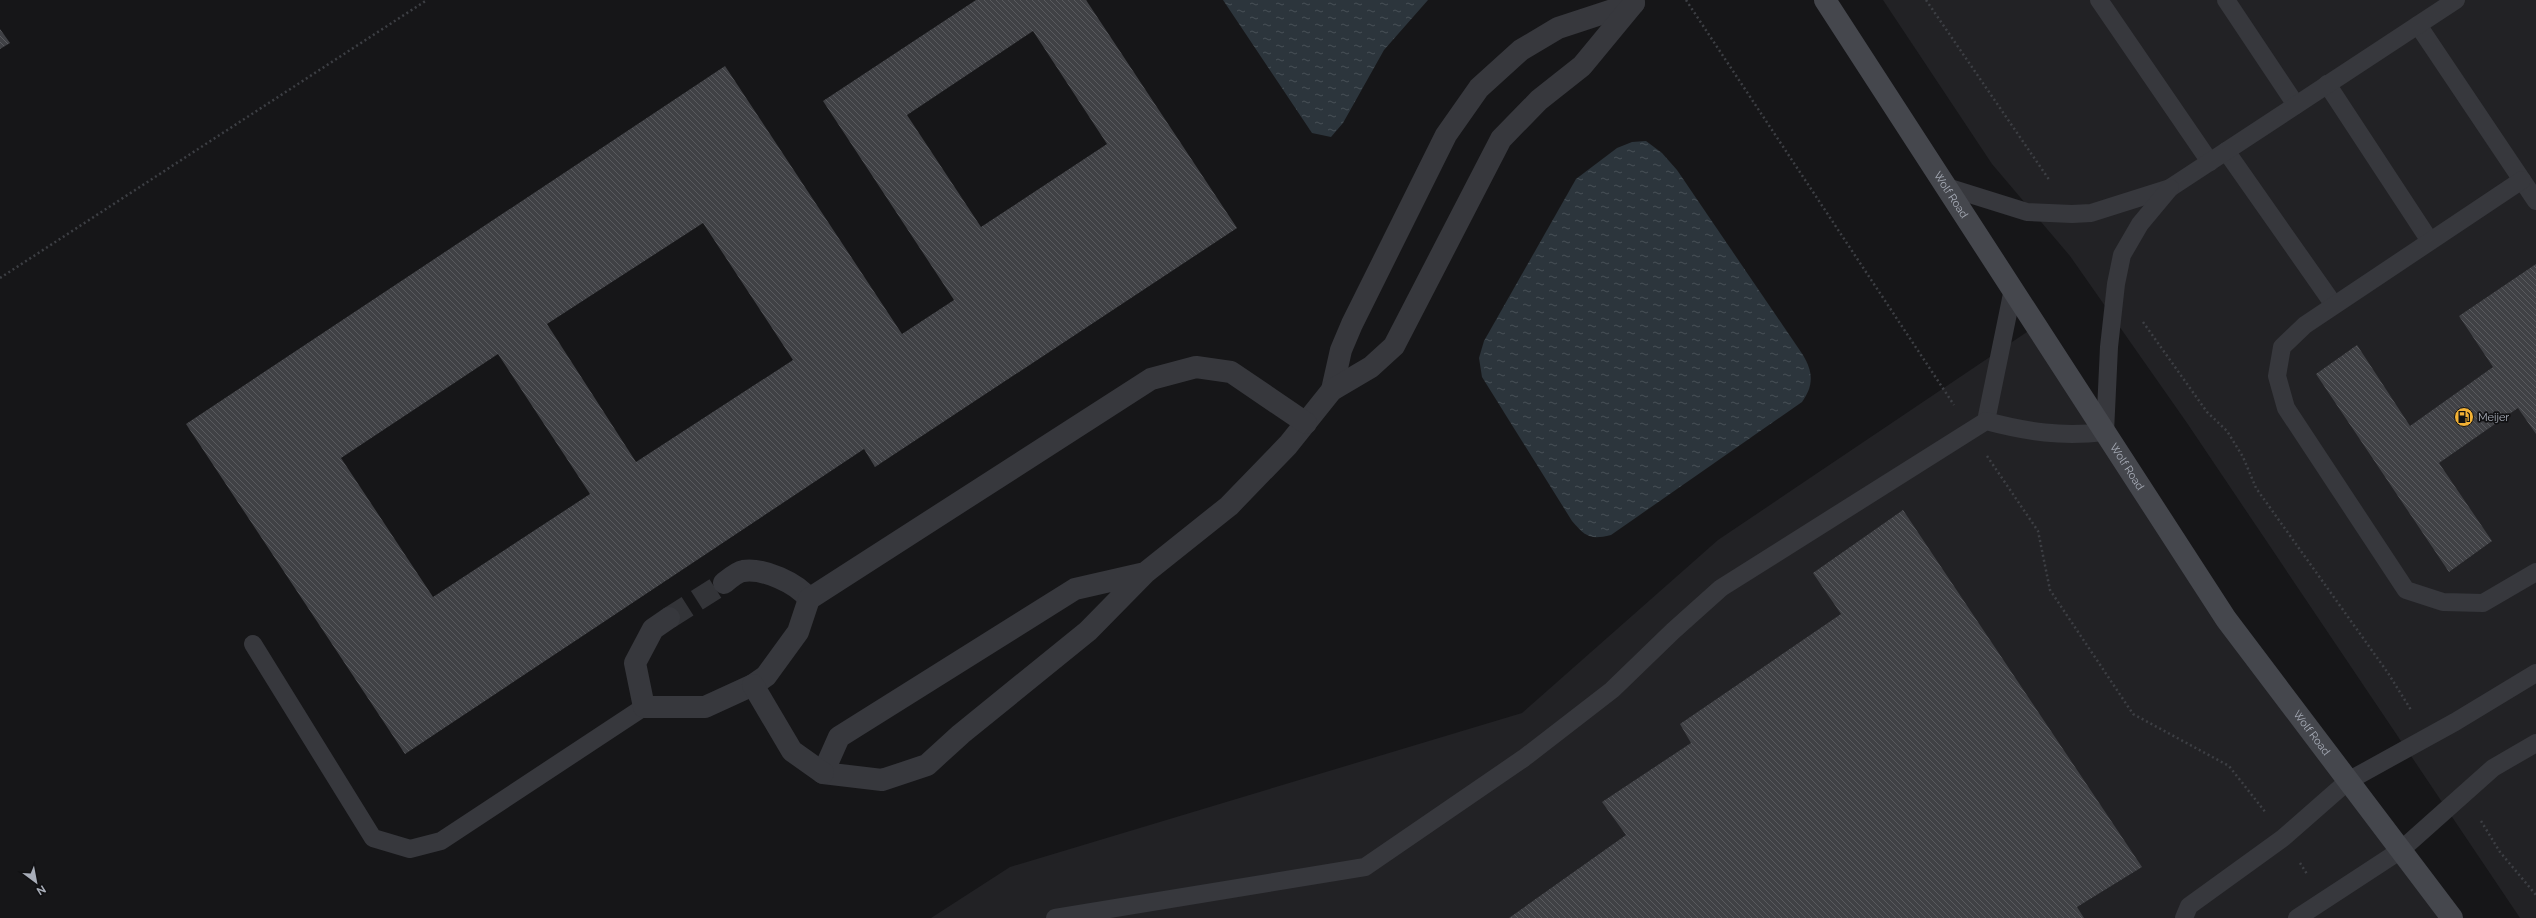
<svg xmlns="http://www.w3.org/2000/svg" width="2536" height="918" font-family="Raleway,sans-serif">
	<defs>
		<pattern id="water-ripples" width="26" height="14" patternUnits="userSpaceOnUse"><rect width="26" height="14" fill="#2c353c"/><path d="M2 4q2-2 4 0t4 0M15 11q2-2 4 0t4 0" fill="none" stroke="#485056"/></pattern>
		<pattern id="building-back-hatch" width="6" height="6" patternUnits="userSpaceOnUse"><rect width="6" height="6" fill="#404145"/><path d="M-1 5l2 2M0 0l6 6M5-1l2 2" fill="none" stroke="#595a5e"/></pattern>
	</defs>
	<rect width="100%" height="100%" fill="#161618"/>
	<g fill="#222225">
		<path d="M1883,0H2536V918H2520L2516,912L2187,423L2070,256L1992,164Z"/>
		<path d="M2036,326L2226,619L2455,918H931L1010,867L1522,713L1718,540Z"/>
	</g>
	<g fill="url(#water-ripples)">
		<path d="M1223,0H1428L1384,50L1343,123L1331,137L1312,133Z"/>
		<path d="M1646,141L1662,153L1677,170L1803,355C1813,372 1814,385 1802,402L1611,535C1590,540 1586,537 1572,521L1482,377L1479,358L1484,341L1576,179L1617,148L1632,142Z"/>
	</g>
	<g fill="url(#building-back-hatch)" fill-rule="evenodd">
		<path d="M976,0H1086L1237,228L875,467L864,449L405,754L186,424L725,66L902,334L954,300L823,101ZM1033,31L1107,144L981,227L907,115ZM703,223L793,360L636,462L547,324ZM498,354L590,494L433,597L341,458Z"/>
		<path d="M0,29L10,43L0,49Z"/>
		<path d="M2536,264V434L2518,408L2439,463L2492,541L2449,572L2316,374L2357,345L2410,426L2493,367L2459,316Z"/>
		<path d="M1903,510L2142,867L2077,907L2084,918H1509L1626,835L1602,802L1691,743L1680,724L1841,614L1813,573Z"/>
	</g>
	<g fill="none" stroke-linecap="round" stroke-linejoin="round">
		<path stroke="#333438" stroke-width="22" stroke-dasharray="22 11" stroke-linecap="butt" d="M669,618L724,583"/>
		<g stroke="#3d3f44" stroke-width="2.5" stroke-dasharray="2 3" stroke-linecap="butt">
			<path d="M1686,0L1954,405"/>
			<path d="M1926,0L2050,181"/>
			<path d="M0,278L427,0"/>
			<path d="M2143,322L2207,412L2227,431L2243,457L2256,488L2388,673L2411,710"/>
			<path d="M1987,456L2038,531L2050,590L2133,714L2229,766L2266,813"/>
			<path d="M2481,821L2500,852L2536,895"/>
			<path d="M2300,863L2307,874"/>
		</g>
		<g stroke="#37383d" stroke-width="18">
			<path d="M2099,0L2210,162"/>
			<path d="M2226,0L2296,105"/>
			<path d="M2418,25L2536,201"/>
			<path d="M2327,84L2430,241"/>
			<path d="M2226,151L2334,305"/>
			<path d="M2522,180L2305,325L2282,347L2277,376L2286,408L2406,590L2443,602L2483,603L2536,572"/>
			<path d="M1947,187L2027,212L2072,214L2091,213L2170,188L2456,0"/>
			<path d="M1986,421L2013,289"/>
			<path d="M253,644L373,838L410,849L441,841L644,707"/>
			<path d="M1055,918L1365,867L1524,758L1612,690L1673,631L1721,588L1986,421C2028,432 2061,437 2105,432L2109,347L2116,284L2122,255L2140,224L2170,188"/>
			<path d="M2184,918L2189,906L2283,838L2348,781L2455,722L2536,673"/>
			<path d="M2297,918L2401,850L2493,768L2536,743"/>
		</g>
		<g stroke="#37383d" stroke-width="22">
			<path d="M1332,390L1341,350L1352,324L1446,135L1479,88L1521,50L1558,28L1634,3"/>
			<path d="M1145,573L1075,589L839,737L823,773L882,780L927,765L961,734L1088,631L1145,573L1229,506L1288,445L1332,390L1371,367L1394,346L1501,139L1539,100L1582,66L1634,3"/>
			<path d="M724,583C729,579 737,572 743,571C764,568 797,583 809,599"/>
			<path d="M669,618L653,629L635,663L644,707H705L753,685L766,676L798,632L809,599L1151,379L1196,367L1231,372L1306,423"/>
			<path d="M753,685L792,751L823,773"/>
		</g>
		<path stroke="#45474d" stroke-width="22" id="s1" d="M1825,0L2226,619L2452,918"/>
	</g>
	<defs>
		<symbol id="fuel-disc" viewBox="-11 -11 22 22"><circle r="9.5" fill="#f2b134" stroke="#111113"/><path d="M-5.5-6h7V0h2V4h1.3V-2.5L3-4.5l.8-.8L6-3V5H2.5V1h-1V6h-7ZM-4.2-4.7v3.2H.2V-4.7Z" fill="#111"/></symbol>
	</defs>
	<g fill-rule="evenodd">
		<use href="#fuel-disc" x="2453" y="406" width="22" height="22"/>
	</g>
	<g text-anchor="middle" stroke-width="3.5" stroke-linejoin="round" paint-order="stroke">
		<g font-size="11" fill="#a8adb8" stroke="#111113">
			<text dy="4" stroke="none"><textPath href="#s1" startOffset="232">Wolf Road</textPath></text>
			<text dy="4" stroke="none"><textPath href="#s1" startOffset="556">Wolf Road</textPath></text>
			<text dy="4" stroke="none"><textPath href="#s1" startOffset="880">Wolf Road</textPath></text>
		</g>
		<g font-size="11" fill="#a8adb8" stroke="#111113" text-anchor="start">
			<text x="2478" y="421">Meijer</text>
		</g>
	</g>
	<g transform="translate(36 882) rotate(148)" stroke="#111113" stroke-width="3" paint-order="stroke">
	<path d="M0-3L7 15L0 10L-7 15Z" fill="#a8adb8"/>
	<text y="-6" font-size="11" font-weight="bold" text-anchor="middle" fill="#a8adb8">N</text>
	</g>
</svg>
